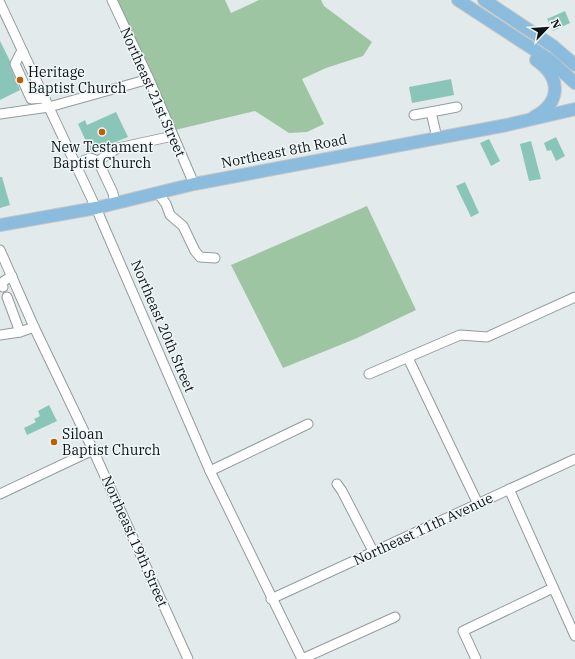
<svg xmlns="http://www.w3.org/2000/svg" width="575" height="659" font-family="'IBM Plex Serif',serif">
	<rect width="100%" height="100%" fill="#e3eaeb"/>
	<g fill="#9dc5a2">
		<path d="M116,0H225L231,13L259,0H321L324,6L372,42L363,56L326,68L302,79L324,124L307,132L289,133L255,111L175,130Z"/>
		<path d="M367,206L416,310L355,339L283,368L231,265Z"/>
	</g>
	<g fill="#89c6b9">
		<path d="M565,11L570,23L553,31L547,19Z"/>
		<path d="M0,41L10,61V66L20,90L0,100Z"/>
		<path d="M451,79L454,95L412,103L409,87Z"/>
		<path d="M116,112L128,137L91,152L78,124L85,120L87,125Z"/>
		<path d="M556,137L565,156L556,161L551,150L547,151L544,143Z"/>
		<path d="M489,139L500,161L491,166L480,143Z"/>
		<path d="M531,141L541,179L529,181L520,144Z"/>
		<path d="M0,177H2L10,205L0,208Z"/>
		<path d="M465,182L479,213L471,217L456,186Z"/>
		<path d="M49,405L57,421L27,435L24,428L36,422L34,419L40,416L38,411Z"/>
	</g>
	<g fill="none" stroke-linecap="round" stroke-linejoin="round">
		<defs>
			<g id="minor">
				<path d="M112,0L149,79L194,184"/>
				<path d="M0,3L96,208L210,471L302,659"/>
				<path d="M23,52L20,54L15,64L31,99L45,98"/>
				<path d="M0,114L49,107L149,79"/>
				<path d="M414,115L431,112"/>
				<path d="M437,138L431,112L457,107"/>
				<path d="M98,161L118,148L173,136"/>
				<path d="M76,164L90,158L98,161L113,193L115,204"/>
				<path d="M158,193L166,204L170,215L183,226L195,251L200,257L215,258"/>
				<path d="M0,250L34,327L93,450L188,659"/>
				<path d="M3,287L2,285L4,281L12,276"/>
				<path d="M7,297L20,332"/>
				<path d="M0,335L20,332L34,327"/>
				<path d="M408,358L478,504"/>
				<path d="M369,374L460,335L487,337L575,297"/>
				<path d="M210,471L308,424"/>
				<path d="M337,484L342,491L373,551"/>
				<path d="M509,489L575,636"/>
				<path d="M0,494L93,450"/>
				<path d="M271,599L575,459"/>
				<path d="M302,659L395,617"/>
				<path d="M476,659L463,631L553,588"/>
			</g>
			<g id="major">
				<path d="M458,0L550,60L575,83"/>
				<path d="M484,0L553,46L575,65"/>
				<path d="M534,117C562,102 561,77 536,60"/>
				<path d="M0,225L96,208L194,184L507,125L575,109"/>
			</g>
		</defs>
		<use href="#minor" stroke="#949b9c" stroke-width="11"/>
		<use href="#major" stroke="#c6c6c6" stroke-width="14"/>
		<use href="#minor" stroke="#fff" stroke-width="9"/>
		<use href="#major" stroke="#8bbcdd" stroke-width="12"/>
	</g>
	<g fill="#bb6004" stroke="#f0f7f8" stroke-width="1.5">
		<circle cx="20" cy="80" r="4"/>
		<circle cx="102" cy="132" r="4"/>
		<circle cx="54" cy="442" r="4"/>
	</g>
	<g text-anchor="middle" stroke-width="3" stroke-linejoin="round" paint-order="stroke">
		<g font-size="14" fill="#101313" stroke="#f0f7f8" text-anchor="start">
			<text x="28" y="77">Heritage<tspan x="28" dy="16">Baptist Church</tspan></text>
			<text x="102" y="152" text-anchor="middle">New Testament<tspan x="102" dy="16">Baptist Church</tspan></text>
			<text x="62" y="439">Siloan<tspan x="62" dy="16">Baptist Church</tspan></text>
		</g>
		<g font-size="14" fill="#101313" stroke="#f0f7f8">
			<text transform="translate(153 92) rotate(66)" y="5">Northeast 21st Street</text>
			<text transform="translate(284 151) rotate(-11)" y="5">Northeast 8th Road</text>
			<text transform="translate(163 326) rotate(67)" y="5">Northeast 20th Street</text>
			<text transform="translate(423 529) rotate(-25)" y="5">Northeast 11th Avenue</text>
			<text transform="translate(135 541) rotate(66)" y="5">Northeast 19th Street</text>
		</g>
	</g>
	<g transform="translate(547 28) rotate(65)" stroke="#f0f7f8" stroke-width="3" paint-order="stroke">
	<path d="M0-3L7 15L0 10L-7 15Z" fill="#101313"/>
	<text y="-6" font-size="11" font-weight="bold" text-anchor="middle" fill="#101313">N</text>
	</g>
</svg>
